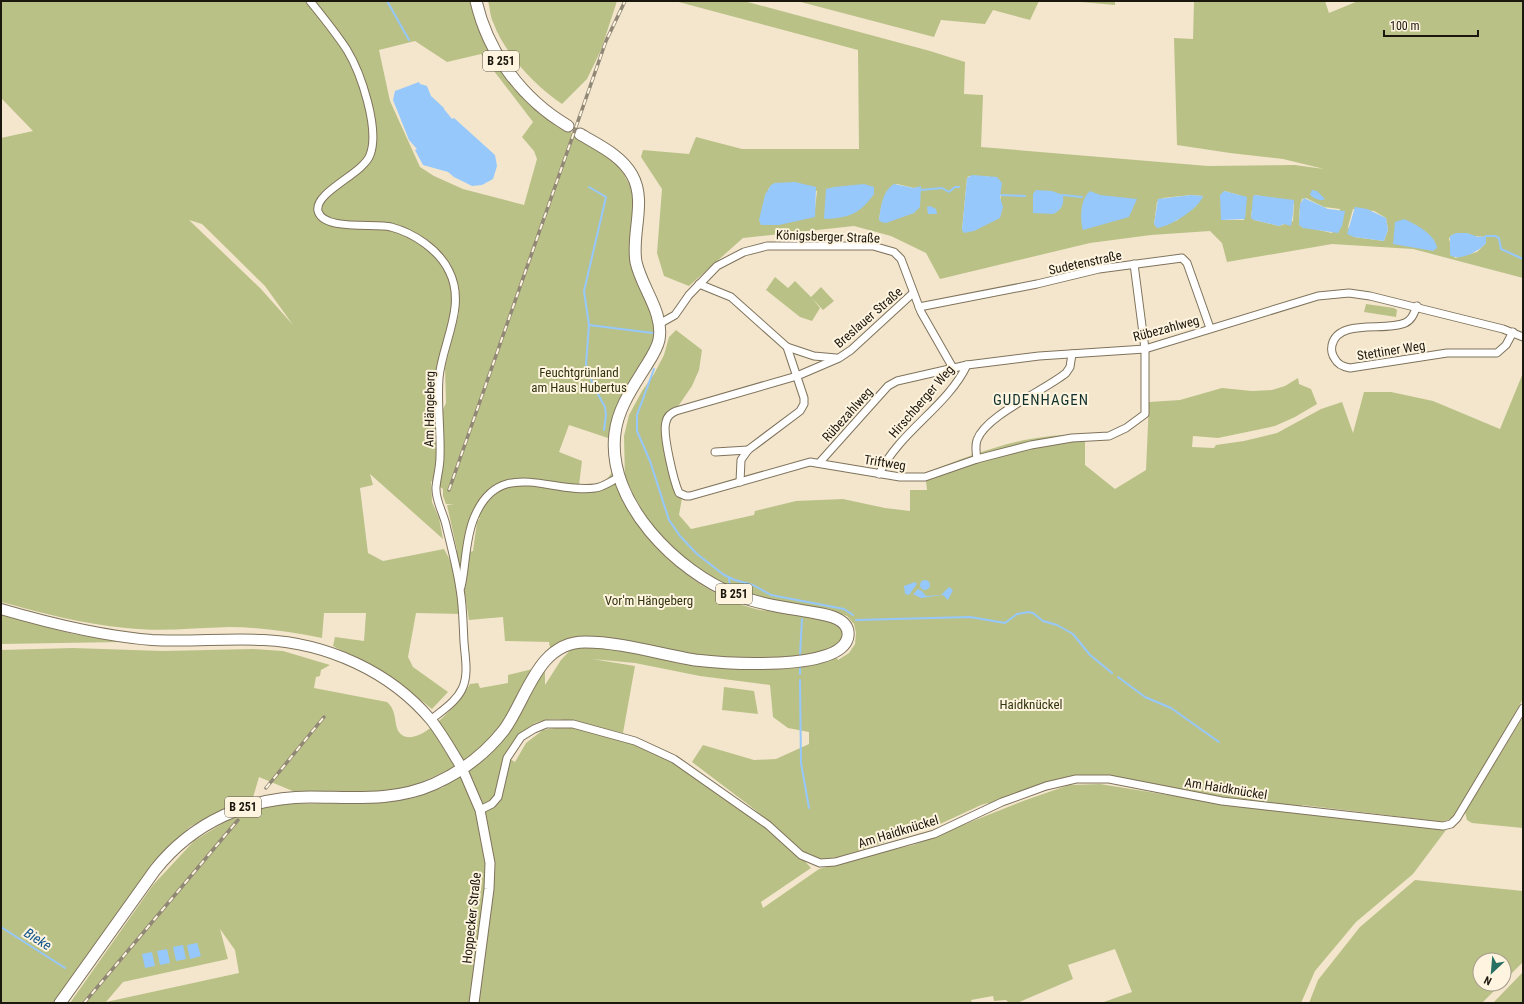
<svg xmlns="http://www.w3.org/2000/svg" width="1524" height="1004" font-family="'Roboto Condensed',sans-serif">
	<rect width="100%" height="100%" fill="#f3e6cd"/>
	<g fill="#bac187" fill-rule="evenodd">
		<path d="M1,1H471L479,29L558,124L617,162L634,193L636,245L655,324V335L653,346L617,411L608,438L569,425L559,452L582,461L579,485C593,486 605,485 612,472C623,490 630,511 642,528C669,567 713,599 760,610C776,613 826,616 837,624C842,627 843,631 844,637L833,650L838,660L849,653L855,644L856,633L854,624L847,616L830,610L767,600L740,593L691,566L662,538L637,506L625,481L624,436L629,415L642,391L654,374L664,355L669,337L676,330L702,350L699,370L692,386L668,421L667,433L682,498L679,515L691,529L754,515L755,511L796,501L843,499L885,508L910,511V490H927L925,473C980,452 1025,433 1085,435V465L1115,489L1146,470L1149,402L1180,400L1222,388L1252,391L1272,390L1285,386L1298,378L1299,384L1311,389L1317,404L1295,417L1275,426L1218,438L1193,436L1192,447L1214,448L1216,445L1244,441L1277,433L1321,409L1342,402L1353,433L1364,392H1391L1433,401L1500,429L1523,373V699L1455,816L1444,822L1302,805L1301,809L1207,795L1104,776L1010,796L989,804L988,803L981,805L938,825L836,858L819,859L807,855L754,809L692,762L703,745L754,760L776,759L809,744V732L788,728L773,717L770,685L700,676L635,663L592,659L635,666L623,733C599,728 553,711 532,725C520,733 513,745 505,756L515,762L526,743L543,730L566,726L638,744L675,763L777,835L801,857L811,868L761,902L763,908L819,869L862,857L913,845L1023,801L1069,785L1100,784L1230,805L1446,830L1413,874L1356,922L1315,971L1301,1003H1101L1132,992L1115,949L1068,965L1073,979L1017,1003H1009L1006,1000L994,1001L993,996L971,1000L972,1003H70L153,885L194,841L228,820L277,804L375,803L414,798L444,787L440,774L410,787L374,792H295L259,777L252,801L191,826L161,854L93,947L56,1003H1V650L73,648L163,651L253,649L283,651L330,665L321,670L320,676L316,677L314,688L387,702C399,712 392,728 402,735C421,748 462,699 470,684L478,683L480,688L508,683V675L545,666V685L561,660L583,637L562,641L550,648L549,642L505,641L503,617L469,620L464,589L470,552L473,551L477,522L480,518L477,517L479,513L473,512L464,543L461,568H457V550L447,505L454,504H446L443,496V489L431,481L432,502L439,518L443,539L370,474L373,485L360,488L368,553L383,561L444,549C456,569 459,591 461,614L416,613L408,657L413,667L448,692L432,709L393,678L333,646L335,637L364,641L366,613H324L322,638C292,632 260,627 229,627C194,628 160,632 126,628C83,624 42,613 1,602V138L33,131L1,98ZM415,41L447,62L481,54L533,122L522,137L534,151L537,159L524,205L463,189L434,176L420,167L390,101L379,50ZM189,220L202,224L265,286L293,325L261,289ZM393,228L415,236L445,259L458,297L459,313L445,367L446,403L438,420L440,359L452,320L453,284L441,262L424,246ZM220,929L235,950L239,973L106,1002L123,982L228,959Z"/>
		<path d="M488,1H617L601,50L587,79L562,104C535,86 504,53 493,22C490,16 490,8 488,1Z"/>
		<path d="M675,1H744L930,51L965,62L964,94L983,95L981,147L1208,166L1295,165L1324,169L1283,159L1230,153L1177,145L1174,38L1193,39L1194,1H1325L1329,13L1358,1H1523V278L1413,249L1332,244L1227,262L1222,243L1210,231L1151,235L1090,243L940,279L926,253L891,236L854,226L743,238L689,286L664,276L657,253L662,189L641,157L643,150L689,154L696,137L742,149H859L858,50ZM969,176H988L1001,195L1000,202L962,230L967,178ZM775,183L817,191L814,217L768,189ZM897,184L914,188L920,187L914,213L879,220C882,203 882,194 897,184ZM1224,191L1239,195L1244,220H1221ZM1191,195L1203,196L1196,206L1176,221L1154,224L1157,202L1163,198ZM1255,195L1284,200L1294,204L1293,221L1279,226L1254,220L1251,215ZM1306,198L1324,207L1340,209L1332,233L1300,226C1299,217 1299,208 1302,199ZM1353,209L1374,211L1386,218L1388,230L1384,241L1354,237L1348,227ZM1467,233L1471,236L1486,237V243L1477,252L1455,258L1449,239C1451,232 1460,234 1467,233Z"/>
		<path d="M797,1H1039L1030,20L993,10L985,24L941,20L934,37Z"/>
		<path d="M1070,1H1115V5Z"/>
		<path d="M775,277L788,288L795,281L811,297L821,287L834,301L823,310L812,298L820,308L812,321L800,317L766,290Z"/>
		<path d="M1366,304L1394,308L1397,310L1396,317L1364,312Z"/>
		<path d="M1,614L73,634L121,642L1,644Z"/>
		<path d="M724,687L754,691L758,714L722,710Z"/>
		<path d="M1523,717V828L1472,823L1467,820L1465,812Z"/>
		<path d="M1415,880L1523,891V962L1504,981V960H1480V984H1501L1482,1003H1309L1318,980L1360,927Z"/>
		<path d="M1523,972V1003H1493Z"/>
	</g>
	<g fill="#96c8fb">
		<path d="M419,82L420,84L427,86L431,96L444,108V109L452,119L454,118L495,155L497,166L493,179L482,185L472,186L454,177L448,172L423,165L415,150L417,149L409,140L393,100L395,91Z"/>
		<path d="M972,175L997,177L1002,183L1000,197L1003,207L1000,218L974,231L964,233L962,230L967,178Z"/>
		<path d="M795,182L816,187L815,217L779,225H761L759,220L765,195L771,185L775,183Z"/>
		<path d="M864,184L874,187V194C860,214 848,218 825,219L824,218L826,189L834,187Z"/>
		<path d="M894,184L914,188L921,186L920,207L914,213L886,223L881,222L879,220C881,208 882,191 894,184Z"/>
		<path d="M1036,190L1052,191L1063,195C1064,204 1062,210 1053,214L1033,213V194Z"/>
		<path d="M1312,190L1317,191L1325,199C1321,202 1312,198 1310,194Z"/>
		<path d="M1090,191L1100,195L1137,199L1129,217L1083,230C1080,219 1080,199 1090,191Z"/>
		<path d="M1224,191L1247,197L1245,219L1221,220L1220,195Z"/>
		<path d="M1191,195L1203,196C1199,209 1169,227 1157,228L1154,224L1158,199Z"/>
		<path d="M1255,195L1294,200L1293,214L1291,226L1284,224L1279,226L1254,220L1251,218L1253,196Z"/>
		<path d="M1304,198L1328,209L1345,211L1342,226L1338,233L1303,228L1299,225L1300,204Z"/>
		<path d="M930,206L936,209L937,214H928L927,207Z"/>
		<path d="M1355,207L1367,209L1386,218L1388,230L1384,241L1354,237L1347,234Z"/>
		<path d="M1404,219C1415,224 1435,234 1437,248L1433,251L1393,244L1395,222Z"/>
		<path d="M1467,233L1478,237L1486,236V243C1480,251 1459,262 1450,255V236L1456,233Z"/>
		<circle cx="925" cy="585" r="5"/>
		<path d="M915,582L917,584L909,595L905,594L904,586Z"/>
		<path d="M949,587L953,590L948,600L943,595L921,598L913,594L918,589L922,591L926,596L941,595Z"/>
		<path d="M197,943L201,956L190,959L187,945Z"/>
		<path d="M183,945L186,959L176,961L173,947Z"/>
		<path d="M167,949L170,963L160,965L157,951Z"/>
		<path d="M152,952L155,966L145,968L142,954Z"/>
	</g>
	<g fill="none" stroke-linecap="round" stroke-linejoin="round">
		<g stroke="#96c8fb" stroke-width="2">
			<path d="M387,1L409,40"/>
			<path d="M589,187L606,197L584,291L589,325L586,364L593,385L605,407L606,415L604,430"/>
			<path d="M921,190L942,188L949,192L955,187H959"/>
			<path d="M1001,195L1025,196"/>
			<path d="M1063,195L1082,197"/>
			<path d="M1486,236H1495L1499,238L1501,249L1523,259"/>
			<path d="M589,325L653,333"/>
			<path d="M654,369L637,415V431L650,461L669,520L680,536L697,554L724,575L735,580L753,585L771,595L844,609L853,615"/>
			<path d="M729,578L730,586"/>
			<path d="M856,620L970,617L1005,623L1017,614L1029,612L1033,613L1043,621L1057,625L1073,634L1090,655L1112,673"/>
			<path d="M800,655L802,619"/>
			<path d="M800,667V674"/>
			<path d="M1118,677L1145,697L1171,708L1219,742"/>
			<path d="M800,680L801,763L809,808"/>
			<path d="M1,927L65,968"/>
		</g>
		<defs>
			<g id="minor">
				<path d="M310,1C323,17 336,33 347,50C361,73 380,129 370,155C363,174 314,192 318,211C323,231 374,223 391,227C414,233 439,250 449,271C467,306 442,343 439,378C437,404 441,431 440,457C440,467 437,477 436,487C435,500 443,512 446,525C451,546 457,568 460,589C463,606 463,624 464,642C465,657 469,675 462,689C456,702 441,711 431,720"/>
				<path d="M699,284L731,297L787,347L814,356L836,358"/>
				<path d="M912,294L851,350L839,358L797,376L676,411C671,413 667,416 666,422C662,433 674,482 679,493L686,496H690L810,462L900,477H925L977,459L1031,445L1072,438L1109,436L1126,428L1145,414V349L1134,264"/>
				<path d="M1417,306C1414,313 1412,320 1405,323C1385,332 1338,318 1332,345C1331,350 1332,355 1335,359C1338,365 1344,367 1350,368L1447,353H1497L1506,345L1513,332"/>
				<path d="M919,307L1037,284L1099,269L1182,258L1187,263L1210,328"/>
				<path d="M659,324L675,315L689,295L717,266L744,252L767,246H873L894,252L901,259L921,312L953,368"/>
				<path d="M715,452L748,450"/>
				<path d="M977,459C976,453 975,446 977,440C986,415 1044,391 1066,373L1070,367L1072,354"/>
				<path d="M820,462L888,386L897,381L967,365L1039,356L1145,349L1318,296L1349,293L1370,296L1503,329L1523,337"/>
				<path d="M879,474C900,431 947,407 967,365"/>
				<path d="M740,482L741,460L748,450L800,411L804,404V398L787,347"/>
				<path d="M461,587C466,566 465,539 474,518C499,456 550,494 595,488C604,487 612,480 620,477"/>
				<path d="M480,810L492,804L498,797L507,758L521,737L534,729L546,724H573L635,741L674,759L768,825L801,855L820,863L835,862L934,834L1002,802L1046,786L1076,779H1109L1222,801L1443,826L1451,824L1457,818L1523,708"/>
			</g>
			<path id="tertiary" d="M462,768L480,810L490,863L489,889L474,1003"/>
			<path id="secondary" d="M1,609C49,623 101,636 152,640C189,642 227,638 264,640C326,643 390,671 431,720C443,735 452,752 462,768"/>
			<g id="primary">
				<path d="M476,1C488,53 522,99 568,126"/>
				<path d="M60,1003L155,870C193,822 249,797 310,797C352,797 394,802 434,784C461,772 486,753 504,730C527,699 537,642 585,642C621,642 659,654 695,660C721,663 843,673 848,636C850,619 828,615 816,613C789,608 762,605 736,595C677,572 606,502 615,433C618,408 633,387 646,366C651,358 657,349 659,340C664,312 642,289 636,262C631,234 647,201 632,175C621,155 598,145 580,134"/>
			</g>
		</defs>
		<use href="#minor" stroke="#7f735c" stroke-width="9"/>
		<use href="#tertiary" stroke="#7f735c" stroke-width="11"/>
		<use href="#secondary" stroke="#7f735c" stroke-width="12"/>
		<use href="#primary" stroke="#7f735c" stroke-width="13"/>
		<use href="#minor" stroke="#fff" stroke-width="7"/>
		<use href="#tertiary" stroke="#fff" stroke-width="9"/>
		<use href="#secondary" stroke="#fff" stroke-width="10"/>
		<use href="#primary" stroke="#fff" stroke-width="11"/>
		<defs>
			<g id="rail">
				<path d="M449,490L606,41L625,1"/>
				<path d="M266,788L324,717"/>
				<path d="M84,1003L238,820"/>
			</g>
		</defs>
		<use href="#rail" stroke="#908775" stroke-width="3.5"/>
		<use href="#rail" stroke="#fef4df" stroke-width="2" stroke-dasharray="6" stroke-linecap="butt"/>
	</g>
	<g text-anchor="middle" stroke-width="4" stroke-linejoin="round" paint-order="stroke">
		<g fill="#fef4df" stroke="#60594d" stroke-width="1">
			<rect x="483" y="51" width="36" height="20" rx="3"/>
			<rect x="716" y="584" width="36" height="20" rx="3"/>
			<rect x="225" y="797" width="36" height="20" rx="3"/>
		</g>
		<g font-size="12" font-weight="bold" fill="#1c170e">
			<text x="501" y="65">B 251</text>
			<text x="734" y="598">B 251</text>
			<text x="243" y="811">B 251</text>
		</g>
		<g font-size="13" fill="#1c170e" stroke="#fef4df">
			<text transform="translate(828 236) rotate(2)" y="5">Königsberger Straße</text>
			<text transform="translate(1085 262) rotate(-12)" y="5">Sudetenstraße</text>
			<text transform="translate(868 317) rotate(-41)" y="5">Breslauer Straße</text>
			<text transform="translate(1166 328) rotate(-15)" y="5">Rübezahlweg</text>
			<text transform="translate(1391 350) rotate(-9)" y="5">Stettiner Weg</text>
			<text transform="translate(921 401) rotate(-49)" y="5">Hirschberger Weg</text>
			<text transform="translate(429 409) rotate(-89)" y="5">Am Hängeberg</text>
			<text transform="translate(847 414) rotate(-48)" y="5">Rübezahlweg</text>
			<text transform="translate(885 462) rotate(9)" y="5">Triftweg</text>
			<text transform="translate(1226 788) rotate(9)" y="5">Am Haidknückel</text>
			<text transform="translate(898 831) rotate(-17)" y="5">Am Haidknückel</text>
			<text transform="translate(471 918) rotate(-84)" y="5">Hoppecker Straße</text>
		</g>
		<g font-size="13" fill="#323510" stroke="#fef4df">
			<text x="579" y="377">Feuchtgrünland<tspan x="579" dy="15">am Haus Hubertus</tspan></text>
			<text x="649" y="605">Vor'm Hängeberg</text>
			<text x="1031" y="709">Haidknückel</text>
		</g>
		<g font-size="14" font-style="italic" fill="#13568f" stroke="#fef4df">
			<text transform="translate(38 939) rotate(32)" y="5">Bieke</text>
		</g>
		<g font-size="15" letter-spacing="1" fill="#11322d" stroke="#fef4df">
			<text x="1041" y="405">GUDENHAGEN</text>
		</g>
	</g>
	<rect width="1524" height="1004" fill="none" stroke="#1c170e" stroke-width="4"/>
	<g transform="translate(1492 972) rotate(206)"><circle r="19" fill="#fef4df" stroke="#a49c8b"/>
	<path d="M0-3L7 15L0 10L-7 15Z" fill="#286f64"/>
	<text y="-6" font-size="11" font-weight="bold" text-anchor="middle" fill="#1c170e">N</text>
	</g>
	<path d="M1384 30v6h94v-6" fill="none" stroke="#1c170e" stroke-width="2"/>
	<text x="1390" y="30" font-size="12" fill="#1c170e" stroke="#fef4df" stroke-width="3" paint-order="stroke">100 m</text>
</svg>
